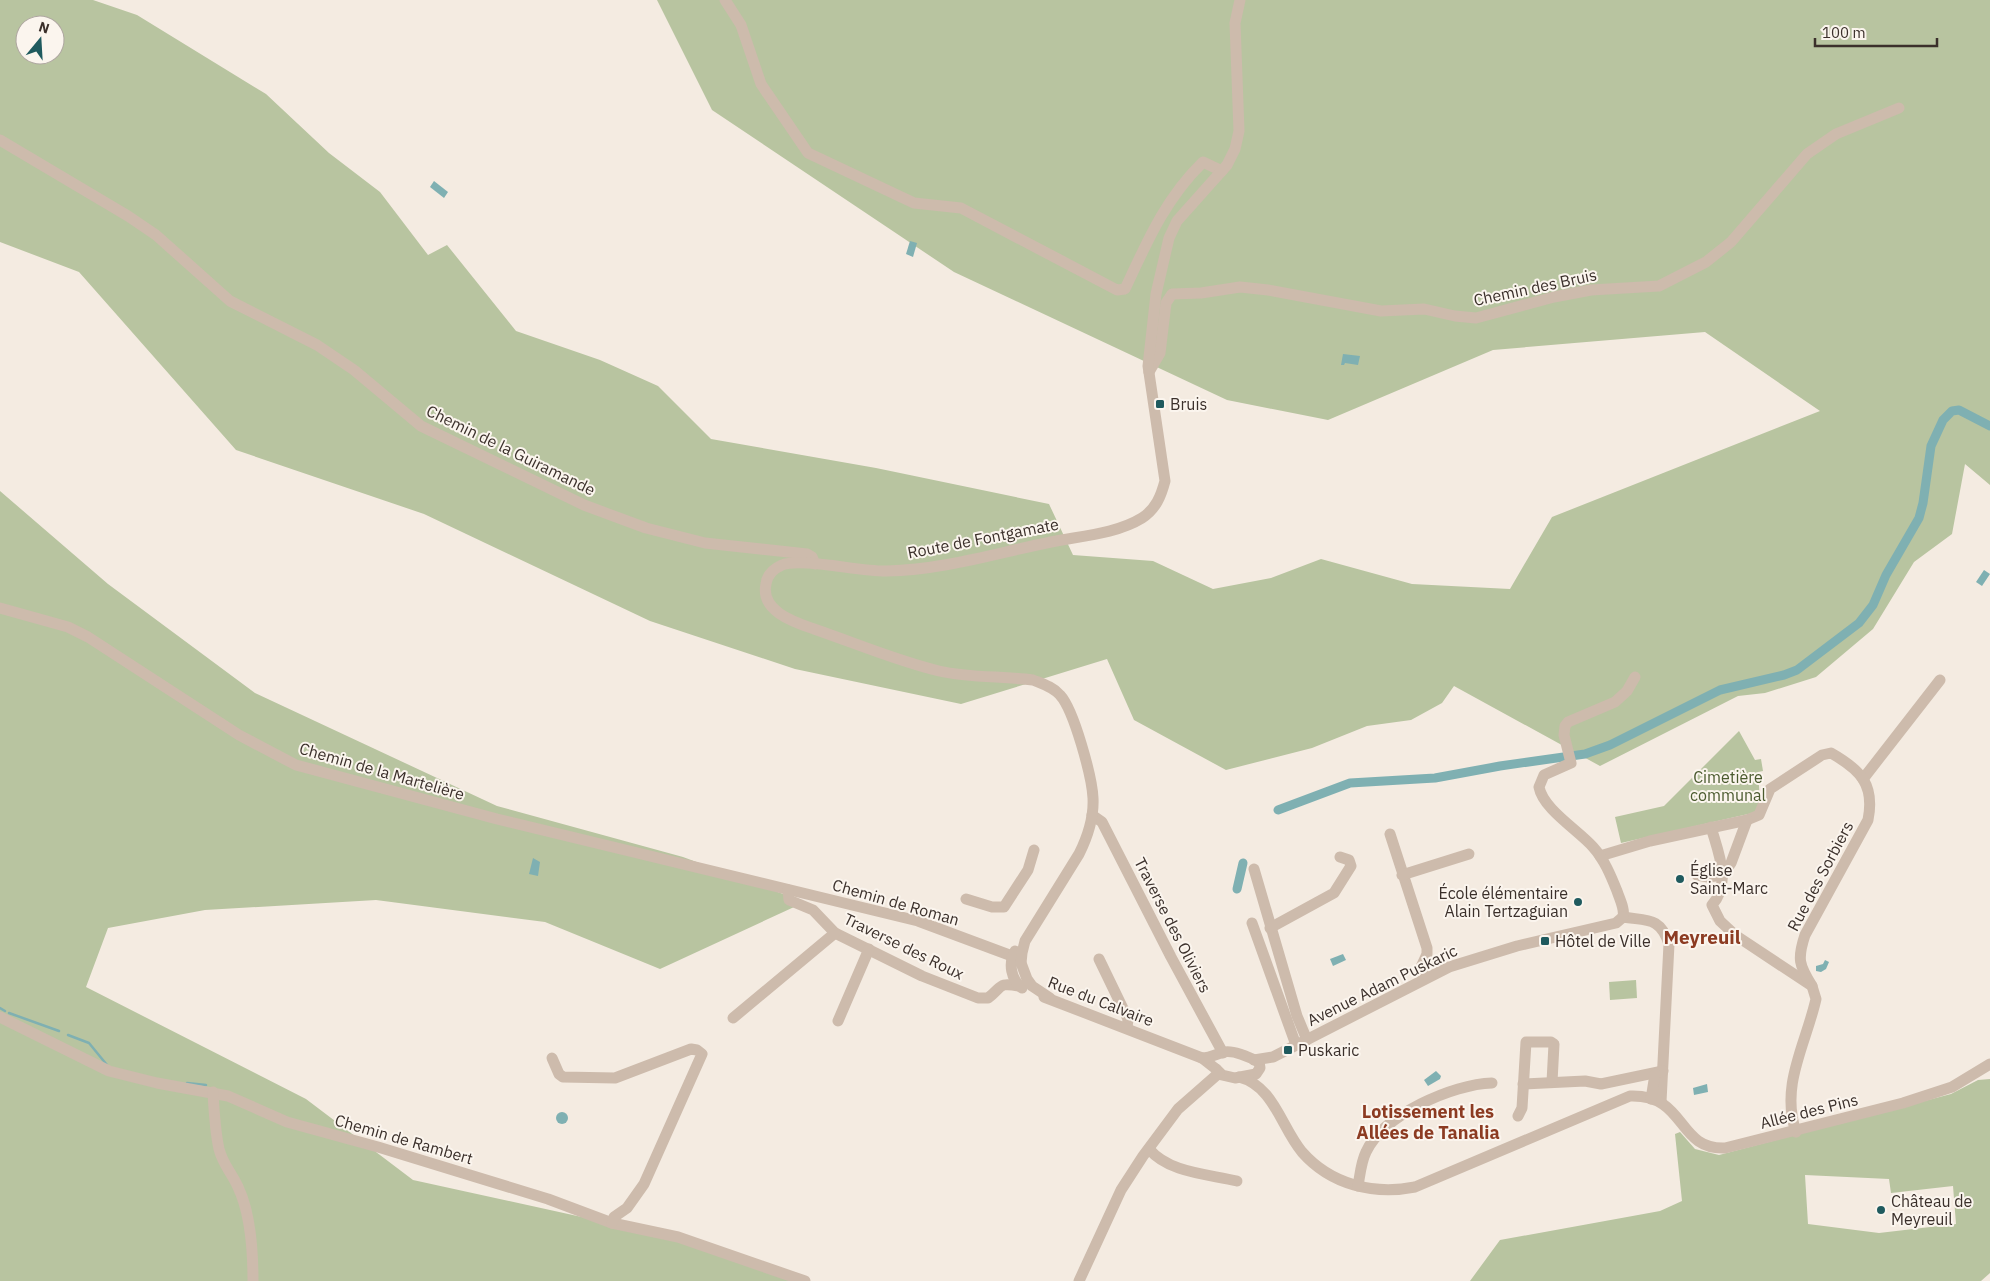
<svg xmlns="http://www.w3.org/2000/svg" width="1990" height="1281" font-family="'IBM Plex Sans',sans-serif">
	<rect width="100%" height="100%" fill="#f4ebe1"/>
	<g fill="#b8c4a0" fill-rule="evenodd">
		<path d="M0,0H93L137,15L266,94L329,153L380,192L428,255L447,245L516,331L600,360L658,386L711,439L876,468L1049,504L1073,555L1153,561L1213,589L1271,578L1321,559L1412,584L1510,589L1552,517L1820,411L1705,332L1493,350L1328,420L1227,400L954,272L712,110L657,0H1990V485L1965,464L1952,534L1914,562L1873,629L1816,677L1765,693L1738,696L1600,766L1454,686L1442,703L1411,720L1367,726L1312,748L1226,770L1134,720L1107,659L961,704L795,669L650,621L424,514L236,450L79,272L0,242ZM25,25H55V55H25Z"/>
		<path d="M0,491L108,584L255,693L497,806L683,857L805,902L660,969L545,922L376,900L205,910L108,928L86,987L306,1099L413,1180L659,1234L797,1281H0Z"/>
		<path d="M1739,731L1755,760L1761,759L1763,771L1758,772L1760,801L1757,812L1621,843L1615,817L1664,806Z"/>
		<path d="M1636,980L1637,998L1610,1000L1609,982Z"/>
		<path d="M1990,1079V1273L1981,1281H1470L1500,1240L1660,1211L1682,1201L1675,1134L1680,1132L1695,1149L1719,1155L1951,1094L1978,1080ZM1805,1175L1889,1179L1891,1193L1953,1186L1956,1224L1879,1233L1808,1224Z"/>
	</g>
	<g fill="#7fb0b2">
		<path d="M434,181L448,192L444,198L430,187Z"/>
		<path d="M910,241L917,243L913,257L906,254Z"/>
		<path d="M1343,354L1360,356L1358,365L1345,363L1344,365H1341Z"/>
		<path d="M1984,570L1990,574L1982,586L1976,582Z"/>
		<path d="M533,858L540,862L538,876L529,874Z"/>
		<path d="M1343,954L1346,960L1333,966L1330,959Z"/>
		<path d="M1825,960L1829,962L1826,969L1821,972L1816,971V966L1823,964Z"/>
		<path d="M1436,1071L1441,1076L1440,1079L1428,1086L1424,1080Z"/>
		<path d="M1707,1084L1708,1092L1694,1095L1693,1088Z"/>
		<circle cx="562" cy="1118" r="6"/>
	</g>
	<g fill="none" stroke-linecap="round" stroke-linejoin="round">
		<g stroke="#7fb0b2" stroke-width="2.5">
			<path d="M0,1008L5,1011"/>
			<path d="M9,1013L59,1031"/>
			<path d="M68,1035L89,1043L107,1065"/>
			<path d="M187,1083L206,1085"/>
		</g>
		<g stroke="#7fb0b2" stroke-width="9">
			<path d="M1278,810L1350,783L1435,778L1500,766L1585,754L1610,745L1720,690L1784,675L1797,670L1859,623L1873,605L1886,575L1919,518L1923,503L1931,446L1943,420L1952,411L1959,410L1990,426"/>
			<path d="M1237,889L1243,863"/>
		</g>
		<g stroke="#cdbbac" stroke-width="11">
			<path d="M725,0L741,25L761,84L808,153L914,203L961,208L1117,290L1125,289C1147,242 1165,199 1203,162L1222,171"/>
			<path d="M0,140L128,216L156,235L230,301L317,345L354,370L421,426L584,505L646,528L705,543L807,554L812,557L815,564"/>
			<path d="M1149,372L1160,353L1166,303L1172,294L1201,293L1240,287L1268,290L1381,311L1424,309L1455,316L1476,318L1554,297L1591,290L1659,286L1706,262L1731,242L1807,154L1836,134L1899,108"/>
			<path d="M0,608L68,627L88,637L239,735L296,765L497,819L918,921L1012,956L1021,963"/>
			<path d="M1863,779L1940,680"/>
			<path d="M1092,815L1102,822L1171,957L1223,1053"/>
			<path d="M1711,827C1718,852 1732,883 1712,905L1720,921L1735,935L1812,986L1816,999C1806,1044 1780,1085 1796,1132"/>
			<path d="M1390,834L1427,948V954L1421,967L1424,979"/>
			<path d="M1600,856L1650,841L1747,820L1759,815L1770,789L1822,755L1831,753C1861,770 1875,785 1868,820L1805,935C1797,959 1799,965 1812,986"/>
			<path d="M1254,869L1297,1016L1307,1040"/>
			<path d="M1402,875L1469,854"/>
			<path d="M1697,875L1708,877L1723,875L1731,863L1747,820"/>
			<path d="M788,890L789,900L813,910L835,933L922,976L978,998H988C1003,987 997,982 1019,986"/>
			<path d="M966,899L992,907H1004L1028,870L1034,850"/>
			<path d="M1623,917C1625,909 1620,900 1617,891C1611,876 1604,859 1593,847C1578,830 1543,809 1539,787L1544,775L1571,763L1564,735L1565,726L1568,722L1615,702L1627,691L1635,677"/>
			<path d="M1623,917C1646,921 1660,916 1669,944L1661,1102"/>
			<path d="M1252,923L1296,1045"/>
			<path d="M1270,928L1334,893L1351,866L1349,860L1340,857"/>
			<path d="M1015,951C1008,964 1011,979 1022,988"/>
			<path d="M1099,959L1128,1019L1127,1028"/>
			<path d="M1044,997L1202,1058L1216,1069"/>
			<path d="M1050,998L1032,986L1027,979L1021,963L1022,953L1025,941L1079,854C1088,836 1094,818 1093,798C1092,777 1074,710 1060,695C1053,687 1043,684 1033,680C1002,676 970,678 939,671C897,661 855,643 814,629C794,622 760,611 766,584C767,575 773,569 782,565C800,557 861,572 887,571C942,570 997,553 1051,542C1080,536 1116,534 1142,518C1156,509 1161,496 1165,481L1148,366L1156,294L1169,238L1177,221L1227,165L1235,149L1239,131L1235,23L1240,0"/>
			<path d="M0,1017L109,1071L157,1083L228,1096L287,1122L378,1147L548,1199L612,1223L678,1237L805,1281"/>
			<path d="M733,1018L835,933"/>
			<path d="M838,1021L869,949"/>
			<path d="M552,1058L559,1074L563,1077L615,1078L691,1049L697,1050L702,1054L644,1184L627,1208L614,1217L612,1223"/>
			<path d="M1202,1058C1211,1058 1216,1054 1224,1052C1233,1050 1251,1058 1259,1062L1260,1068L1256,1074L1235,1078L1222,1075L1216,1069"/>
			<path d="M1254,1060L1273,1057L1449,967L1517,946L1616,923L1623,917"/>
			<path d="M1239,1077C1274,1086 1281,1127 1302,1152C1331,1185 1374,1195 1415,1187L1630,1096C1687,1094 1676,1150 1725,1148L1903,1103L1952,1087L1990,1064"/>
			<path d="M1523,1084L1585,1081L1601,1084L1663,1071"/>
			<path d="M213,1092C214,1111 215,1131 219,1149C223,1165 232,1173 238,1187C251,1214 253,1251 253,1281"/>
			<path d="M1651,1099L1655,1074"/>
			<path d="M1518,1116L1522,1108L1526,1042H1551L1554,1044L1552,1082"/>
			<path d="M1149,1149C1169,1173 1208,1174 1237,1181"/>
			<path d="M1358,1186C1360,1175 1361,1162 1366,1152C1383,1115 1453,1084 1492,1083"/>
			<path d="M1079,1281L1121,1190L1143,1156L1178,1109L1219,1073"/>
		</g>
	</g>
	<g fill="#1f5a5e" stroke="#fbf5ee" stroke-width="2">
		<rect x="1155" y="399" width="10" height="10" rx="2.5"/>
		<circle cx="1680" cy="879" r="5"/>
		<circle cx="1578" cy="902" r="5"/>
		<rect x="1540" y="936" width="10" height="10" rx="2.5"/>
		<rect x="1283" y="1045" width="10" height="10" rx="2.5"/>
		<circle cx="1881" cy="1210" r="5"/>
	</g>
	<g text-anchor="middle" stroke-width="4" stroke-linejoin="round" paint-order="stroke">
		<g font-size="16" fill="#3b302b" stroke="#fbf5ee">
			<text transform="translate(1535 287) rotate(-12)" y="6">Chemin des Bruis</text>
			<text transform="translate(511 450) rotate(26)" y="6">Chemin de la Guiramande</text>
			<text transform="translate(983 538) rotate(-11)" y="6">Route de Fontgamate</text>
			<text transform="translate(382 771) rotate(16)" y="6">Chemin de la Martelière</text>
			<text transform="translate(1820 876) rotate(-62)" y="6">Rue des Sorbiers</text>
			<text transform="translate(896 902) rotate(16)" y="6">Chemin de Roman</text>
			<text transform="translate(1173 925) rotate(63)" y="6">Traverse des Oliviers</text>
			<text transform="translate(904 946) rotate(26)" y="6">Traverse des Roux</text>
			<text transform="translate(1382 985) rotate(-26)" y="6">Avenue Adam Puskaric</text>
			<text transform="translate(1101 1001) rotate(21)" y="6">Rue du Calvaire</text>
			<text transform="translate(1809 1111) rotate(-14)" y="6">Allée des Pins</text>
			<text transform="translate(404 1139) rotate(16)" y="6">Chemin de Rambert</text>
		</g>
		<g font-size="16" fill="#3b302b" stroke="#fbf5ee" text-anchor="start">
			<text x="1170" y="410">Bruis</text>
			<text x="1690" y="876">Église<tspan x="1690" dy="18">Saint-Marc</tspan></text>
			<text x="1568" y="899" text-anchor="end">École élémentaire<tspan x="1568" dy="18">Alain Tertzaguian</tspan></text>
			<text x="1555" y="947">Hôtel de Ville</text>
			<text x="1298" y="1056">Puskaric</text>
			<text x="1891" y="1207">Château de<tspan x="1891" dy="18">Meyreuil</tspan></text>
		</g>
		<g font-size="16" fill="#4a5a2e" stroke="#fbf5ee">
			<text x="1728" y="783">Cimetière<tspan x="1728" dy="18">communal</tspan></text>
		</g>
		<g font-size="18" font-weight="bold" fill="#8c3b22" stroke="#fbf5ee">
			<text x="1428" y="1118">Lotissement les<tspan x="1428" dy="21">Allées de Tanalia</tspan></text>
		</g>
		<g font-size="19" font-weight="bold" fill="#8c3b22" stroke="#fbf5ee">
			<text x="1702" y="944">Meyreuil</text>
		</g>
	</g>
	<g transform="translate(40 40) rotate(18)"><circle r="24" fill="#fbf5ee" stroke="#aea6a0"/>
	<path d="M0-4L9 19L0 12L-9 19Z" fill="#1f5a5e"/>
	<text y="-8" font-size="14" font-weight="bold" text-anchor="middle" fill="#3b302b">N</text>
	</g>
	<path d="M1815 38v8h122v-8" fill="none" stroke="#3b302b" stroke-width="2.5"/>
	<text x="1822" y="38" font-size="15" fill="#3b302b" stroke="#fbf5ee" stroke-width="4" paint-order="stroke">100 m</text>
</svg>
